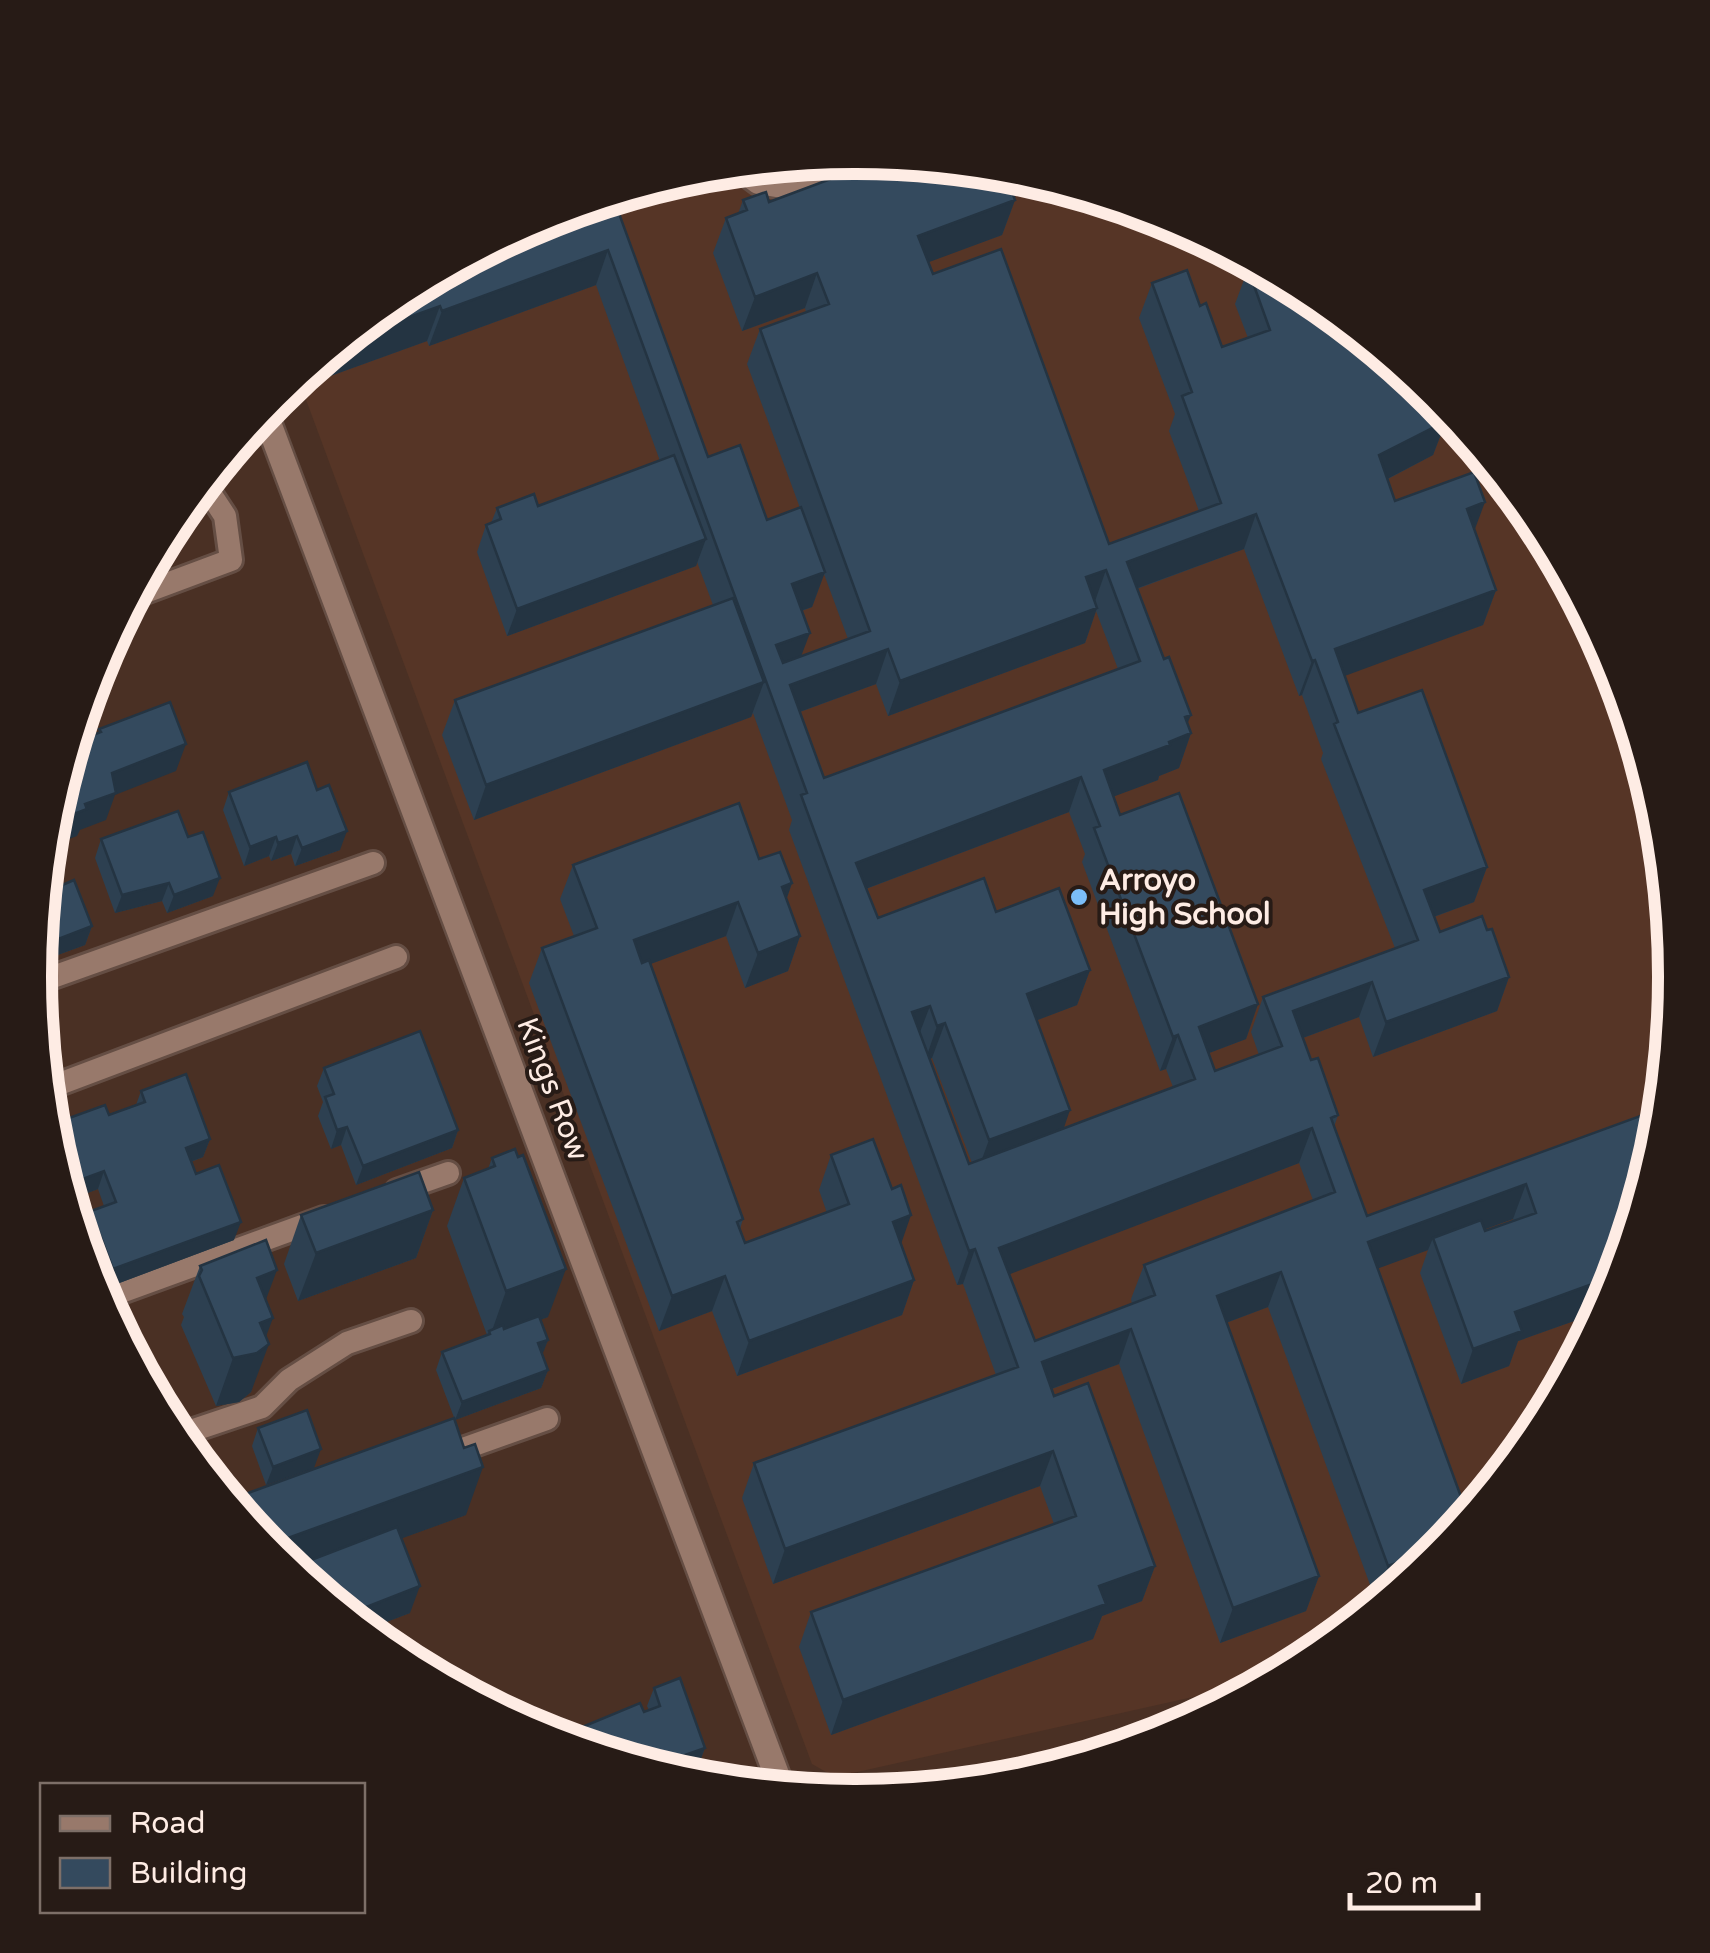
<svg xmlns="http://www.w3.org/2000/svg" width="1710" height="1953" font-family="'Varela Round',sans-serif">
	<rect width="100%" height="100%" fill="#4a3024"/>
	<path fill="#563526" d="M856,157L1016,172L1169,219L1311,295L1435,397L1537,521L1613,663L1659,817L1675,977L1659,1137L1612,1291L1536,1433L1434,1557L1310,1659L1269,1680L835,1777L812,1764L298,378L400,294L542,219L696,172Z"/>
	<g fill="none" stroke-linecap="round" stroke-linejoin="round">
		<defs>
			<g id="lane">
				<path d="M738,168L758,183L788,188L869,158"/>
				<path d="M132,597L231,560L225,516L204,484"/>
				<path d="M36,983L373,863"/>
				<path d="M46,1089L396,957"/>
				<path d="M397,1191L448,1173"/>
				<path d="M102,1299L324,1218"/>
				<path d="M176,1436L262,1407L289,1380L347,1343L411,1321"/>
				<path d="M446,1455L547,1419"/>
			</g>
			<path id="street" d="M264,411L782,1789"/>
		</defs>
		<use href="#lane" stroke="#654e44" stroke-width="28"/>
		<use href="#street" stroke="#654e44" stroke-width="30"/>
		<use href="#lane" stroke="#98796b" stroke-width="22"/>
		<use href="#street" stroke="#98796b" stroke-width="25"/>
	</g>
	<g fill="#2d4051" fill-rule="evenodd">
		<path d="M613,197L708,457L767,520L800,508L747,364L760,329L806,312L805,308L742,331L713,253L726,218L738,214L743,200L769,202L1015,200L1002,235L928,262L933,274L1109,544L1199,511L1169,431L1175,414L1139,318L1152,283L1200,306L1222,347L1248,338L1235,304L1248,269L1446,421L1433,455L1388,479L1395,501L1474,530L1496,590L1483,625L1345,675L1358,713L1487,867L1474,902L1434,917L1440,932L1509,977L1497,1011L1373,1057L1359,1017L1303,1038L1311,1060L1338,1115L1334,1127L1367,1216L1662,1108L1612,1291L1602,1311L1518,1341L1509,1366L1461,1384L1420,1273L1428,1250L1378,1268L1434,1557L1384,1598L1376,1601L1268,1307L1226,1323L1319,1576L1306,1611L1220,1643L1119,1364L1052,1389L1054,1396L1155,1566L1142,1601L1102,1616L1093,1639L831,1735L799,1647L811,1612L1054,1524L1040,1486L773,1584L742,1498L754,1463L996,1375L963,1284L957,1285L789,830L792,820L753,713L751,717L474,820L442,735L455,700L713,605L697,562L696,566L507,636L477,552L486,525L491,523L497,508L538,506L660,461L596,285L429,346L427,341L311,383L307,371L400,294ZM1244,549L1299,696L1302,695L1323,753L1321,759L1395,948L1263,997L1251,1032L1259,1055L1215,1071L1209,1053L1246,1039L1258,1004L1120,815L1114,796L1158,780L1159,776L1179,768L1191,733L1137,589ZM824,574L848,639L801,656L802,611L812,607ZM1096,611L1118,669L824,778L800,712L876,684L888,716L1085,643ZM1069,812L1085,854L1082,862L1160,1071L1166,1069L1173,1087L1064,1128L1037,1020L1077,1005L1090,970L996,912L878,918L866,889ZM932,1058L972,1163L969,1164L929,1059ZM1299,1163L1313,1200L1144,1265L1131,1299L1132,1304L1035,1341L1009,1274ZM1513,1219L1514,1221L1485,1231V1229Z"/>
		<path d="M229,792L340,850L295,866L291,854L271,861L269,856L244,866L223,810Z"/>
		<path d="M101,839L213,896L167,913L162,901L115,913L95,858Z"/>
		<path d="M759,859L792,883L786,900L800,936L788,971L745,988L726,936L650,964L743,1219L740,1229L745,1243L827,1213L819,1190L831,1155L901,1244L914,1280L902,1315L737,1376L712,1311L659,1331L529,983L542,948L574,936L560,899L573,865Z"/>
		<path d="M47,860L60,886L92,926L85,945L41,961L37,952Z"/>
		<path d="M324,1068L458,1130L452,1148L356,1185L341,1145L331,1149L318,1116L323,1102L317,1086Z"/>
		<path d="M141,1091L210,1139L203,1157L191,1162L196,1174L234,1240L106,1288L84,1230L91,1211L104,1206L98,1189L74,1198L52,1140L58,1122L109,1115L136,1105Z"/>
		<path d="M492,1158L548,1317L540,1320L548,1340L542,1354L548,1370L541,1388L455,1420L436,1370L442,1352L487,1335L447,1226L464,1178L488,1169Z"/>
		<path d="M433,1210L416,1258L298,1301L284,1264L301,1215Z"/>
		<path d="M200,1266L266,1300V1337L251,1392L239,1402L216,1406L181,1325L184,1317L182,1314Z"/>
		<path d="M258,1428L314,1468L266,1485L252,1446Z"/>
		<path d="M466,1515L402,1538L410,1613L365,1630L304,1580L306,1573L275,1556Z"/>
		<path d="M654,1688L705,1748L698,1766L675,1775L571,1743L575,1730L649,1710L647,1706Z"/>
	</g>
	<g fill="#243442">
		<path d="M1015,200L1002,235L905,271L918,236Z"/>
		<path d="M608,250L596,285L429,346L442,311Z"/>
		<path d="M817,273L805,308L742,331L755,297Z"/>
		<path d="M440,306L427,341L311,383L320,360L343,341Z"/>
		<path d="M1446,421L1433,455L1366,490L1379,455Z"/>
		<path d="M1485,502L1472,537L1467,509Z"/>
		<path d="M1256,514L1244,549L1116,596L1127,562Z"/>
		<path d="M706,539L696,566L507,636L517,609Z"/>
		<path d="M1106,570L1094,604L1086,577Z"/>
		<path d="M825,572L812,607L779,618L792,584Z"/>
		<path d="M1496,590L1483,625L1323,684L1335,649Z"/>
		<path d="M1097,608L1085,643L888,716L900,681Z"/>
		<path d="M810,633L797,667L766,679L776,645Z"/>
		<path d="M888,649L876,684L780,719L790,685Z"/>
		<path d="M1315,660L1302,695L1299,696L1312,661Z"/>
		<path d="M764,682L751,717L474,820L486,785Z"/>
		<path d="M1191,715L1182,737L1191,733L1179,768L1159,776L1158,780L1091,805L1104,770Z"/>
		<path d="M186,744L176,771L115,795L106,820L80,830L77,836L48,847L50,823L112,773Z"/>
		<path d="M1081,777L1069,812L844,897L856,863Z"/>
		<path d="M347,831L340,850L295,866L302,848Z"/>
		<path d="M297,836L291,854L271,861L278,843Z"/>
		<path d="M276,837L269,856L244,866L250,847Z"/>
		<path d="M1487,867L1474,902L1411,925L1424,890Z"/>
		<path d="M220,878L213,896L167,913L174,895Z"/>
		<path d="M169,883L162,901L115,913L122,895Z"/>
		<path d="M792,883L780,918L782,887Z"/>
		<path d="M738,902L726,936L621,975L634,940Z"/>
		<path d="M92,926L85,945L41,961L48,943Z"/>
		<path d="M800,936L788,971L745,988L758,953Z"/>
		<path d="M1090,970L1077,1005L1014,1029L1027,994Z"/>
		<path d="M1509,977L1497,1011L1373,1057L1386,1022Z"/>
		<path d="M1372,982L1359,1017L1281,1046L1293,1011Z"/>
		<path d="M1258,1004L1246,1039L1188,1061L1199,1027Z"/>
		<path d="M930,1006L917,1040L912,1012Z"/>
		<path d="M945,1023L932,1058L925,1061L937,1026Z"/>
		<path d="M1178,1035L1166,1069L1160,1071L1173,1037Z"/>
		<path d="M1070,1110L1058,1145L976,1175L989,1140Z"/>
		<path d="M347,1127L341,1145L331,1149L337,1130Z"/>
		<path d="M1312,1128L1299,1163L987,1283L999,1248Z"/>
		<path d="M458,1130L452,1148L356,1185L363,1166Z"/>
		<path d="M210,1139L203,1157L179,1166L186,1148Z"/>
		<path d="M104,1171L98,1189L74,1198L80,1180Z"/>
		<path d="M1526,1184L1513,1219L1436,1247L1433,1238L1428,1250L1355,1277L1368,1242Z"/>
		<path d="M433,1210L416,1258L298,1301L316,1253Z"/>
		<path d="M911,1215L899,1250L893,1222Z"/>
		<path d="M241,1222L234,1240L106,1288L113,1269Z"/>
		<path d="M975,1249L963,1284L957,1285L969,1251Z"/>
		<path d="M566,1269L548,1317L489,1339L506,1291Z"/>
		<path d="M277,1270L259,1318L257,1278Z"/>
		<path d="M1281,1272L1268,1307L1204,1331L1217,1296Z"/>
		<path d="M1617,1275L1612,1291L1602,1311L1518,1341L1509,1366L1461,1384L1473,1349L1515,1312Z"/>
		<path d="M725,1276L712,1311L659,1331L672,1296Z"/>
		<path d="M914,1280L902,1315L737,1376L749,1341Z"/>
		<path d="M273,1318L261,1350L269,1344L251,1392L239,1402L216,1406L233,1358L260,1323Z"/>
		<path d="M1131,1329L1119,1364L1029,1397L1042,1362Z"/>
		<path d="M548,1340L541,1358L538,1343Z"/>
		<path d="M548,1370L541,1388L455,1420L462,1402Z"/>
		<path d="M321,1449L314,1468L266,1485L273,1467Z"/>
		<path d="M1053,1451L1040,1486L773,1584L785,1549Z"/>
		<path d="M483,1467L466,1515L315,1570L311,1560L306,1573L299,1576L275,1556L266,1546Z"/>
		<path d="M1443,1546L1434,1557L1384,1598L1376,1601L1388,1566Z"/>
		<path d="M1155,1566L1142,1601L1102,1616L1093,1639L831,1735L843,1700L1099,1586Z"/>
		<path d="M1319,1576L1306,1611L1220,1643L1233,1608Z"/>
		<path d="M420,1586L410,1613L365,1630L346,1615Z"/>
		<path d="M705,1748L698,1766L675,1775L651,1767Z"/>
	</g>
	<g fill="#344a5e" stroke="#243442" stroke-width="2.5" fill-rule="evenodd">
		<path d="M884,159L1004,171L1015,200L918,236L933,274L1001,249L1109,544L1221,503L1182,396L1192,392L1152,283L1187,270L1200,306L1206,303L1222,347L1270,330L1248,269L1257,266L1311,295L1395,364L1404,389L1419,384L1435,397L1446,421L1379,455L1395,501L1474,472L1485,502L1467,509L1496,590L1335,649L1358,713L1422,690L1487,867L1424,890L1440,932L1482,916L1487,930L1492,929L1509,977L1386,1022L1372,982L1293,1011L1311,1060L1318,1058L1338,1115L1331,1118L1367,1216L1662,1108L1659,1137L1617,1275L1515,1312L1522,1331L1473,1349L1433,1238L1481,1220L1485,1231L1536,1213L1526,1184L1368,1242L1468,1516L1443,1546L1388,1566L1281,1272L1217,1296L1319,1576L1233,1608L1131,1329L1042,1362L1054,1396L1088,1383L1155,1566L1099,1586L1106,1604L843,1700L811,1612L1076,1516L1053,1451L785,1549L754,1463L1018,1367L975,1249L969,1251L801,795L807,793L608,250L442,311L440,306L343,341L400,294L542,219L613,197L708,457L740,445L767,520L801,507L825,572L792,584L810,633L776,645L783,663L870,631L760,329L829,304L817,273L755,297L726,218L747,210L743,200L766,192L769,202ZM1256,514L1312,661L1315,660L1338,722L1334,724L1418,940L1263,997L1282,1046L1215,1071L1199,1027L1258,1004L1179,793L1120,815L1104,770L1170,745L1169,742L1191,733L1185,717L1191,715L1169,657L1164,659L1127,562ZM1106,570L1140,661L824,778L790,685L888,649L900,681L1097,608L1086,577ZM1081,777L1100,826L1094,828L1173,1037L1178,1035L1195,1079L969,1164L912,1012L930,1006L937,1026L945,1023L989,1140L1070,1110L1027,994L1090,970L1059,888L996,912L984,878L878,918L856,863ZM1312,1128L1335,1192L1144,1265L1155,1295L1035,1341L999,1248Z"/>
		<path d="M674,455L706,539L517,609L486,525L501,519L497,508L534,494L538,506Z"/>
		<path d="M733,598L764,682L486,785L455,700Z"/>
		<path d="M170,702L186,744L112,773L116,793L85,804L87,809L50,823L56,801L59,799L57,795L73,743L101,732L99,729Z"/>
		<path d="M307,762L317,790L329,785L347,831L302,848L297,836L278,843L276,837L250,847L229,792Z"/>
		<path d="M739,803L759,859L780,852L792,883L782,887L800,936L758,953L738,902L634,940L642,963L649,960L743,1219L737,1222L745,1243L849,1204L831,1155L873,1139L892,1189L901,1185L911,1215L893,1222L914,1280L749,1341L725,1276L672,1296L542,948L597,928L573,865Z"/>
		<path d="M178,811L188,837L203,832L220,878L174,895L169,883L122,895L101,839Z"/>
		<path d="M50,858L60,886L74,880L92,926L48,943L42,929L40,930L47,860Z"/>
		<path d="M420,1031L458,1130L363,1166L347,1127L337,1130L325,1097L334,1094L324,1068Z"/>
		<path d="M186,1074L210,1139L186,1148L196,1174L219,1165L241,1222L113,1269L91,1211L116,1202L104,1171L80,1180L58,1122L105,1105L109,1115L145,1102L141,1091Z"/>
		<path d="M515,1149L518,1157L523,1155L566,1269L506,1291L464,1178L495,1166L492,1158Z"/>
		<path d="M419,1172L433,1210L316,1253L301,1215Z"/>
		<path d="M266,1240L277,1270L257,1278L273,1318L260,1323L269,1344L257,1353L233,1358L199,1276L202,1270L200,1266Z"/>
		<path d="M539,1316L548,1340L538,1343L548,1370L462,1402L442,1352L490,1334L489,1331L503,1325L504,1329Z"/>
		<path d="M307,1410L321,1449L273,1467L258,1428Z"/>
		<path d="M454,1418L464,1448L475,1444L483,1467L266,1546L229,1500Z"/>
		<path d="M397,1527L420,1586L346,1615L326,1598L311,1560Z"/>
		<path d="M680,1678L705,1748L651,1767L648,1766L645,1758L634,1762L631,1761L629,1757L623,1759L581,1746L575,1730L640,1703L644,1712L660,1706L654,1688Z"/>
	</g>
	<circle fill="#7bbef9" stroke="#271b16" stroke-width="4" cx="1079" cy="897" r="10"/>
	<g text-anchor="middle" stroke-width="8" stroke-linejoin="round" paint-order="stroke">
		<g font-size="30" font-weight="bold" fill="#feece4" stroke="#271b16" text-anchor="start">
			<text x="1099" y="890">Arroyo<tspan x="1099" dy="34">High School</tspan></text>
		</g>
		<g font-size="30" fill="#feece4" stroke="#271b16">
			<text transform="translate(553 1089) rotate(69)" y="10">Kings Row</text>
		</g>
	</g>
	<path d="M0 0H1710V1953H0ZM854 174H856A802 802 0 0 1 1658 976V977A802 802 0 0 1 856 1779H854A802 802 0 0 1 52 977V976A802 802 0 0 1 854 174Z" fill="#271b16" fill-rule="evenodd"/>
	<path fill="none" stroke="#feece4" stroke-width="12" d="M854 174H856A802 802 0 0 1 1658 976V977A802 802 0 0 1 856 1779H854A802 802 0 0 1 52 977V976A802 802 0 0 1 854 174Z"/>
	<rect x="40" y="1783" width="325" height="130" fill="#271b16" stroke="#7d6f68" stroke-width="2.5"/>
	<rect x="60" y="1816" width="50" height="15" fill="#98796b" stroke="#7d6f68" stroke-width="2.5"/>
	<text x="130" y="1833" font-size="30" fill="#feece4">Road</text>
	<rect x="60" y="1858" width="50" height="30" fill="#344a5e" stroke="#7d6f68" stroke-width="2.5"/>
	<text x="130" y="1883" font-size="30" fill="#feece4">Building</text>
	<path d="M1350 1893v15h128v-15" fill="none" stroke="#feece4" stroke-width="5"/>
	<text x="1365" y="1893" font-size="30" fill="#feece4" stroke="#271b16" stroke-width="8" paint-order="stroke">20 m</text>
</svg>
